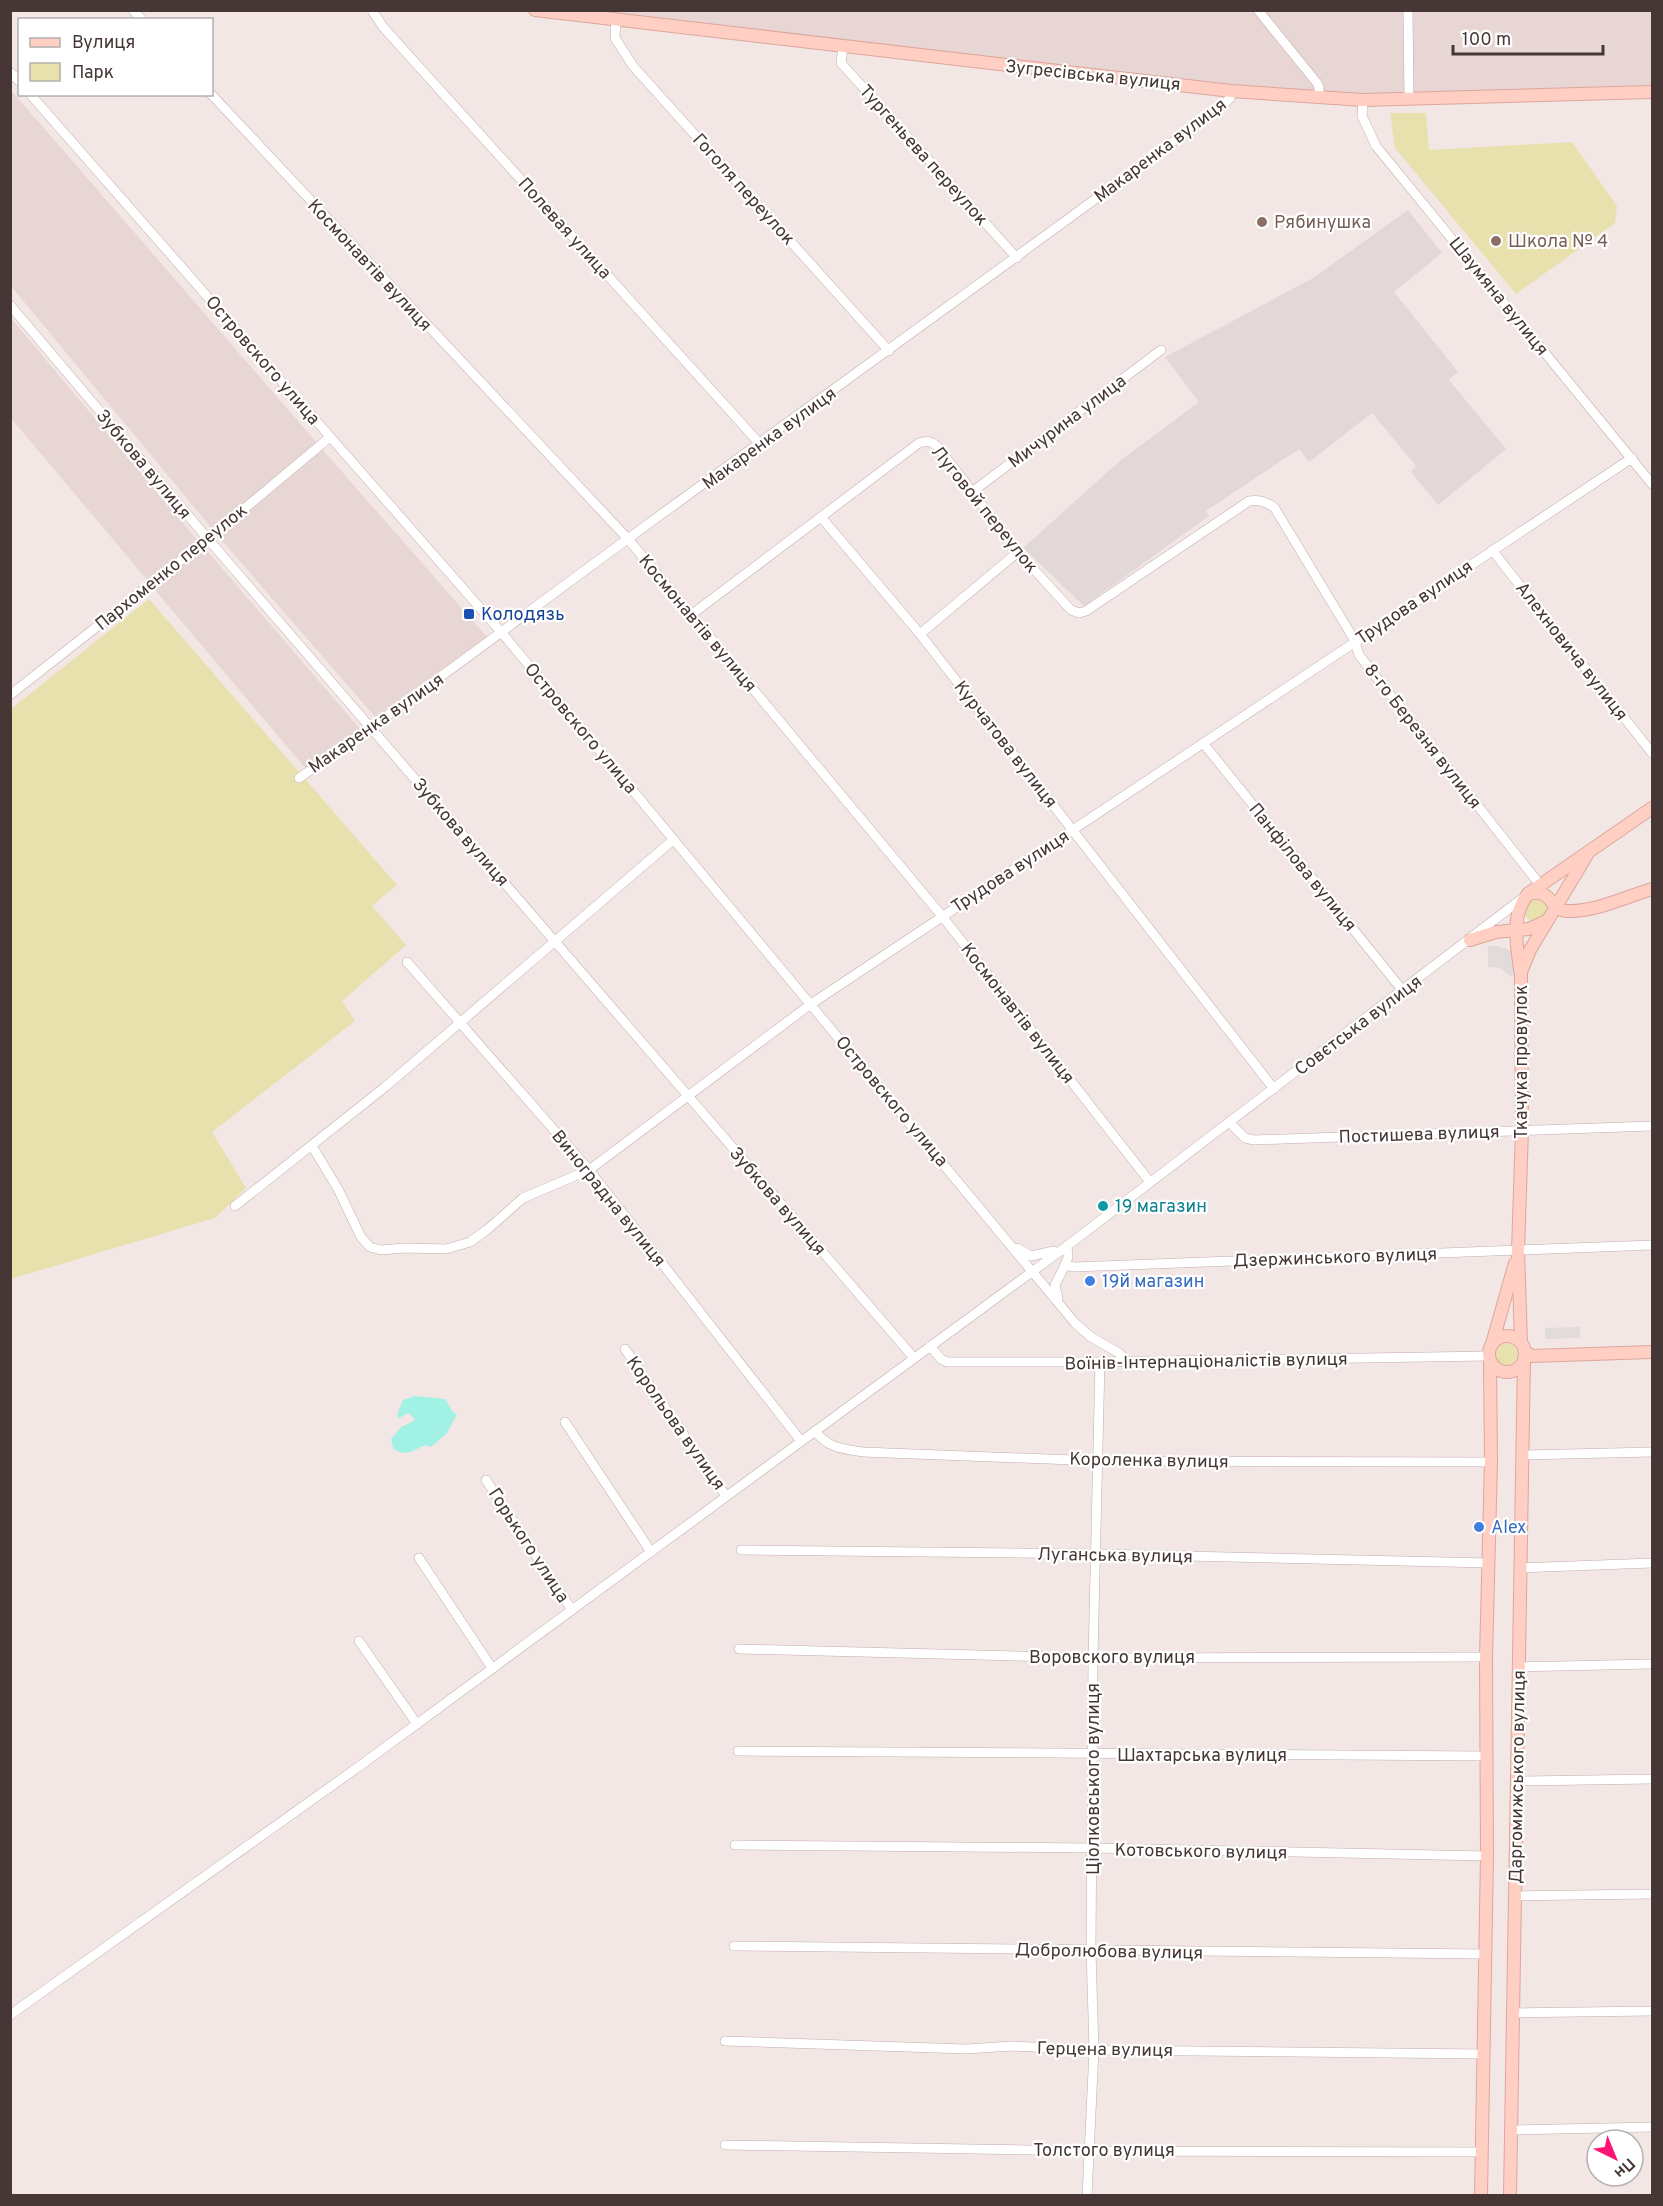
<svg xmlns="http://www.w3.org/2000/svg" width="1663" height="2206" font-family="Overpass,sans-serif">
	<rect width="100%" height="100%" fill="#f3e7e6"/>
	<g fill="#e7d6d4">
		<path d="M573,11H1652V91L1554,89L1363,96L1175,79Z"/>
		<path d="M10,89L317,443L213,530L11,286Z"/>
		<path d="M10,317L197,540L148,581L11,418Z"/>
		<path d="M322,449L487,637L375,717L218,536Z"/>
		<path d="M204,547L360,729L306,769L154,589Z"/>
	</g>
	<path fill="#e2d8d8" d="M1408,210L1442,253L1394,292L1458,372L1449,380L1506,449L1438,505L1411,472L1416,466L1372,413L1309,462L1299,449L1206,511L1209,516L1084,606L1023,548L1121,460L1199,402L1165,357L1313,278Z"/>
	<g fill="#e8e1ae">
		<path d="M1390,113H1426L1429,150L1572,142L1617,206L1615,223L1516,294L1395,148Z"/>
		<path d="M149,599L397,885L372,906L406,945L342,1001L355,1021L212,1132L246,1188L215,1218L11,1279V709Z"/>
		<circle cx="1536" cy="910" r="12"/>
		<circle cx="1506" cy="1354" r="11"/>
	</g>
	<g fill="#e1dbdb">
		<path d="M1488,946H1499L1512,951L1516,977L1510,976L1500,968L1488,967Z"/>
		<path d="M1580,1327V1338L1545,1339V1328Z"/>
	</g>
	<path fill="#a1f1e5" d="M415,1396L445,1399L453,1412L457,1414L447,1433L431,1447L426,1445C413,1450 406,1458 393,1448L391,1439L401,1427L414,1421L415,1419L408,1413L399,1418L397,1415L403,1400Z"/>
	<g fill="none" stroke-linecap="round" stroke-linejoin="round">
		<defs>
			<g id="street">
				<path d="M133,10L142,20"/>
				<path d="M372,10L383,27L760,444"/>
				<path d="M1258,10L1317,83L1319,87V98"/>
				<path d="M1408,10L1409,99"/>
				<path d="M616,20L615,38L633,66L889,351"/>
				<path d="M843,47L841,63L1017,258"/>
				<path d="M10,72L20,82"/>
				<path d="M30,94L502,633L1075,1323L1091,1337L1119,1353L1128,1362"/>
				<path d="M211,94L628,539L942,916L1150,1182"/>
				<path d="M1363,100L1362,116L1376,146L1652,484"/>
				<path d="M10,305L208,539L914,1358"/>
				<path d="M972,492L1161,350"/>
				<path d="M821,517L920,634L1274,1089"/>
				<path d="M1492,550L1652,753"/>
				<path d="M691,615L919,443C927,440 931,441 938,447L1018,552L1071,610L1079,613L1086,611L1249,501C1259,499 1265,502 1274,507L1355,641L1359,655L1541,886"/>
				<path d="M920,634L1018,552"/>
				<path d="M10,695L208,539L330,437"/>
				<path d="M1203,743L1403,991"/>
				<path d="M299,778C411,701 519,618 629,538C827,393 1027,251 1224,104L1230,98L1231,91"/>
				<path d="M407,962L589,1170L801,1441"/>
				<path d="M1229,1122L1245,1138L1254,1140L1652,1126"/>
				<path d="M312,1146L338,1189L361,1237L370,1247L381,1250L405,1248L446,1249L470,1242L488,1229L523,1198L589,1170L811,1004L1632,458"/>
				<path d="M235,1206L385,1087L673,840"/>
				<path d="M1067,1246L1068,1257L1065,1265L1074,1267L1652,1245"/>
				<path d="M1017,1248L1031,1256L1054,1251"/>
				<path d="M1058,1299L1055,1285L1065,1265"/>
				<path d="M930,1346L941,1359L947,1362H1100L1489,1356"/>
				<path d="M625,1349L726,1496"/>
				<path d="M565,1422L651,1552"/>
				<path d="M815,1431C828,1448 843,1449 863,1452L1099,1461L1491,1462"/>
				<path d="M1522,1455L1652,1452"/>
				<path d="M486,1480L572,1610"/>
				<path d="M741,1550L1096,1554L1489,1563"/>
				<path d="M419,1558L492,1668"/>
				<path d="M1520,1568L1652,1563"/>
				<path d="M359,1641L417,1724"/>
				<path d="M739,1649L1093,1658L1486,1657"/>
				<path d="M1518,1667L1652,1664"/>
				<path d="M738,1751L1486,1756"/>
				<path d="M1517,1781L1652,1779"/>
				<path d="M735,1845L1092,1848L1487,1856"/>
				<path d="M1515,1896L1652,1894"/>
				<path d="M734,1946L1485,1954"/>
				<path d="M1512,2013L1652,2011"/>
				<path d="M10,2015L361,1765L1067,1246L1524,897"/>
				<path d="M725,2041L966,2049L1012,2046L1094,2050L1484,2054"/>
				<path d="M1511,2130L1652,2127"/>
				<path d="M725,2145L1088,2151L1482,2152"/>
				<path d="M1087,2196L1094,2050L1091,1951L1093,1658L1100,1362"/>
			</g>
			<g id="secondary">
				<path d="M535,10L1231,91L1363,100L1652,92"/>
				<path d="M1529,893L1652,808"/>
				<path d="M1470,940L1496,932L1529,929L1547,921"/>
				<path d="M1520,970C1517,944 1510,916 1528,894C1554,888 1548,910 1567,911C1595,912 1626,897 1652,889"/>
				<circle cx="1507" cy="1354" r="18"/>
				<path d="M1521,1343L1518,1250L1522,1130L1521,972L1530,950L1587,855"/>
				<path d="M1492,1344L1515,1263"/>
				<path d="M1524,1350L1531,1356L1652,1352"/>
				<path d="M1481,2196L1487,1856L1486,1657L1491,1462L1490,1361"/>
				<path d="M1510,2196L1524,1358"/>
			</g>
		</defs>
		<use href="#street" stroke="#c2adab" stroke-width="10"/>
		<use href="#secondary" stroke="#dda69b" stroke-width="14"/>
		<use href="#street" stroke="#fff" stroke-width="9"/>
		<use href="#secondary" stroke="#ffcfc4" stroke-width="12"/>
	</g>
	<g fill="#8d6e63" stroke="#fff" stroke-width="2">
		<circle cx="1262" cy="222" r="6"/>
		<circle cx="1496" cy="241" r="6"/>
	</g>
	<rect fill="#1a4fb4" stroke="#fff" stroke-width="2" x="463" y="608" width="12" height="12" rx="3"/>
	<circle fill="#0f9aa8" stroke="#fff" stroke-width="2" cx="1103" cy="1206" r="6"/>
	<g fill="#3f7fe0" stroke="#fff" stroke-width="2">
		<circle cx="1090" cy="1281" r="6"/>
		<circle cx="1479" cy="1527" r="6"/>
	</g>
	<g text-anchor="middle" stroke-width="4.5" stroke-linejoin="round" paint-order="stroke">
		<g font-size="18" fill="#463635" stroke="#fff">
			<text transform="translate(1093 75) rotate(6)" y="6">Зугресівська вулиця</text>
			<text transform="translate(1160 150) rotate(-37)" y="6">Макаренка вулиця</text>
			<text transform="translate(924 155) rotate(48)" y="6">Тургеньева переулок</text>
			<text transform="translate(744 189) rotate(48)" y="6">Гоголя переулок</text>
			<text transform="translate(565 228) rotate(48)" y="6">Полевая улица</text>
			<text transform="translate(370 265) rotate(47)" y="6">Космонавтів вулиця</text>
			<text transform="translate(1499 296) rotate(51)" y="6">Шаумяна вулиця</text>
			<text transform="translate(263 360) rotate(49)" y="6">Островского улица</text>
			<text transform="translate(1067 421) rotate(-37)" y="6">Мичурина улица</text>
			<text transform="translate(769 438) rotate(-36)" y="6">Макаренка вулиця</text>
			<text transform="translate(144 464) rotate(50)" y="6">Зубкова вулиця</text>
			<text transform="translate(985 509) rotate(51)" y="6">Луговой переулок</text>
			<text transform="translate(171 567) rotate(-39)" y="6">Пархоменко переулок</text>
			<text transform="translate(1414 602) rotate(-34)" y="6">Трудова вулиця</text>
			<text transform="translate(698 623) rotate(50)" y="6">Космонавтів вулиця</text>
			<text transform="translate(1572 651) rotate(52)" y="6">Алехновича вулиця</text>
			<text transform="translate(376 723) rotate(-35)" y="6">Макаренка вулиця</text>
			<text transform="translate(581 728) rotate(50)" y="6">Островского улица</text>
			<text transform="translate(1423 736) rotate(52)" y="6">8-го Березня вулиця</text>
			<text transform="translate(1006 744) rotate(52)" y="6">Курчатова вулиця</text>
			<text transform="translate(461 832) rotate(49)" y="6">Зубкова вулиця</text>
			<text transform="translate(1303 867) rotate(51)" y="6">Панфілова вулиця</text>
			<text transform="translate(1010 871) rotate(-33)" y="6">Трудова вулиця</text>
			<text transform="translate(1018 1013) rotate(52)" y="6">Космонавтів вулиця</text>
			<text transform="translate(1358 1025) rotate(-37)" y="6">Совєтська вулиця</text>
			<text transform="translate(1521 1062) rotate(-90)" y="6">Ткачука провулок</text>
			<text transform="translate(892 1101) rotate(50)" y="6">Островского улица</text>
			<text transform="translate(1419 1134) rotate(-2)" y="6">Постишева вулиця</text>
			<text transform="translate(609 1198) rotate(51)" y="6">Виноградна вулиця</text>
			<text transform="translate(778 1201) rotate(49)" y="6">Зубкова вулиця</text>
			<text transform="translate(1335 1257) rotate(-2)" y="6">Дзержинського вулиця</text>
			<text transform="translate(1206 1361) rotate(-1)" y="6">Воїнів-Інтернаціоналістів вулиця</text>
			<text transform="translate(676 1423) rotate(55)" y="6">Корольова вулиця</text>
			<text transform="translate(1149 1460) rotate(1)" y="6">Короленка вулиця</text>
			<text transform="translate(529 1545) rotate(57)" y="6">Горького улица</text>
			<text transform="translate(1115 1555) rotate(1)" y="6">Луганська вулиця</text>
			<text x="1112" y="1663">Воровского вулиця</text>
			<text x="1202" y="1761">Шахтарська вулиця</text>
			<text transform="translate(1517 1777) rotate(-89)" y="6">Даргомижського вулиця</text>
			<text transform="translate(1093 1779) rotate(-90)" y="6">Ціолковського вулиця</text>
			<text transform="translate(1201 1851) rotate(1)" y="6">Котовського вулиця</text>
			<text transform="translate(1109 1951) rotate(1)" y="6">Добролюбова вулиця</text>
			<text transform="translate(1105 2049) rotate(1)" y="6">Герцена вулиця</text>
			<text x="1104" y="2156">Толстого вулиця</text>
		</g>
		<g font-size="18" fill="#785e54" stroke="#fff" text-anchor="start">
			<text x="1274" y="228">Рябинушка</text>
			<text x="1508" y="247">Школа № 4</text>
		</g>
		<g font-size="18" fill="#164399" stroke="#fff" text-anchor="start">
			<text x="481" y="620">Колодязь</text>
		</g>
		<g font-size="18" fill="#0d838f" stroke="#fff" text-anchor="start">
			<text x="1115" y="1212">19 магазин</text>
		</g>
		<g font-size="18" fill="#366cbe" stroke="#fff" text-anchor="start">
			<text x="1102" y="1287">19й магазин</text>
			<text x="1491" y="1533">Alex</text>
		</g>
	</g>
	<rect width="1663" height="2206" fill="none" stroke="#463635" stroke-width="24"/>
	<rect x="18" y="18" width="195" height="78" fill="#ffffff" stroke="#b5afae" stroke-width="1.5"/>
	<rect x="30" y="38" width="30" height="9" fill="#ffcfc4" stroke="#b5afae" stroke-width="1.5"/>
	<text x="72" y="48" font-size="18" fill="#463635">Вулиця</text>
	<rect x="30" y="63" width="30" height="18" fill="#e8e1ae" stroke="#b5afae" stroke-width="1.5"/>
	<text x="72" y="78" font-size="18" fill="#463635">Парк</text>
	<g transform="translate(1615 2158) rotate(137)"><circle r="28" fill="#ffffff" stroke="#b5afae" stroke-width="1.5"/>
	<path d="M0-4.5L10 22L0 15L-10 22Z" fill="#fd1374"/>
	<text y="-9" font-size="16" font-weight="bold" text-anchor="middle" fill="#463635">Пн</text>
	</g>
	<path d="M1453 45v9h150v-9" fill="none" stroke="#463635" stroke-width="3"/>
	<text x="1462" y="45" font-size="18" fill="#463635" stroke="#ffffff" stroke-width="4.5" paint-order="stroke">100 m</text>
</svg>
